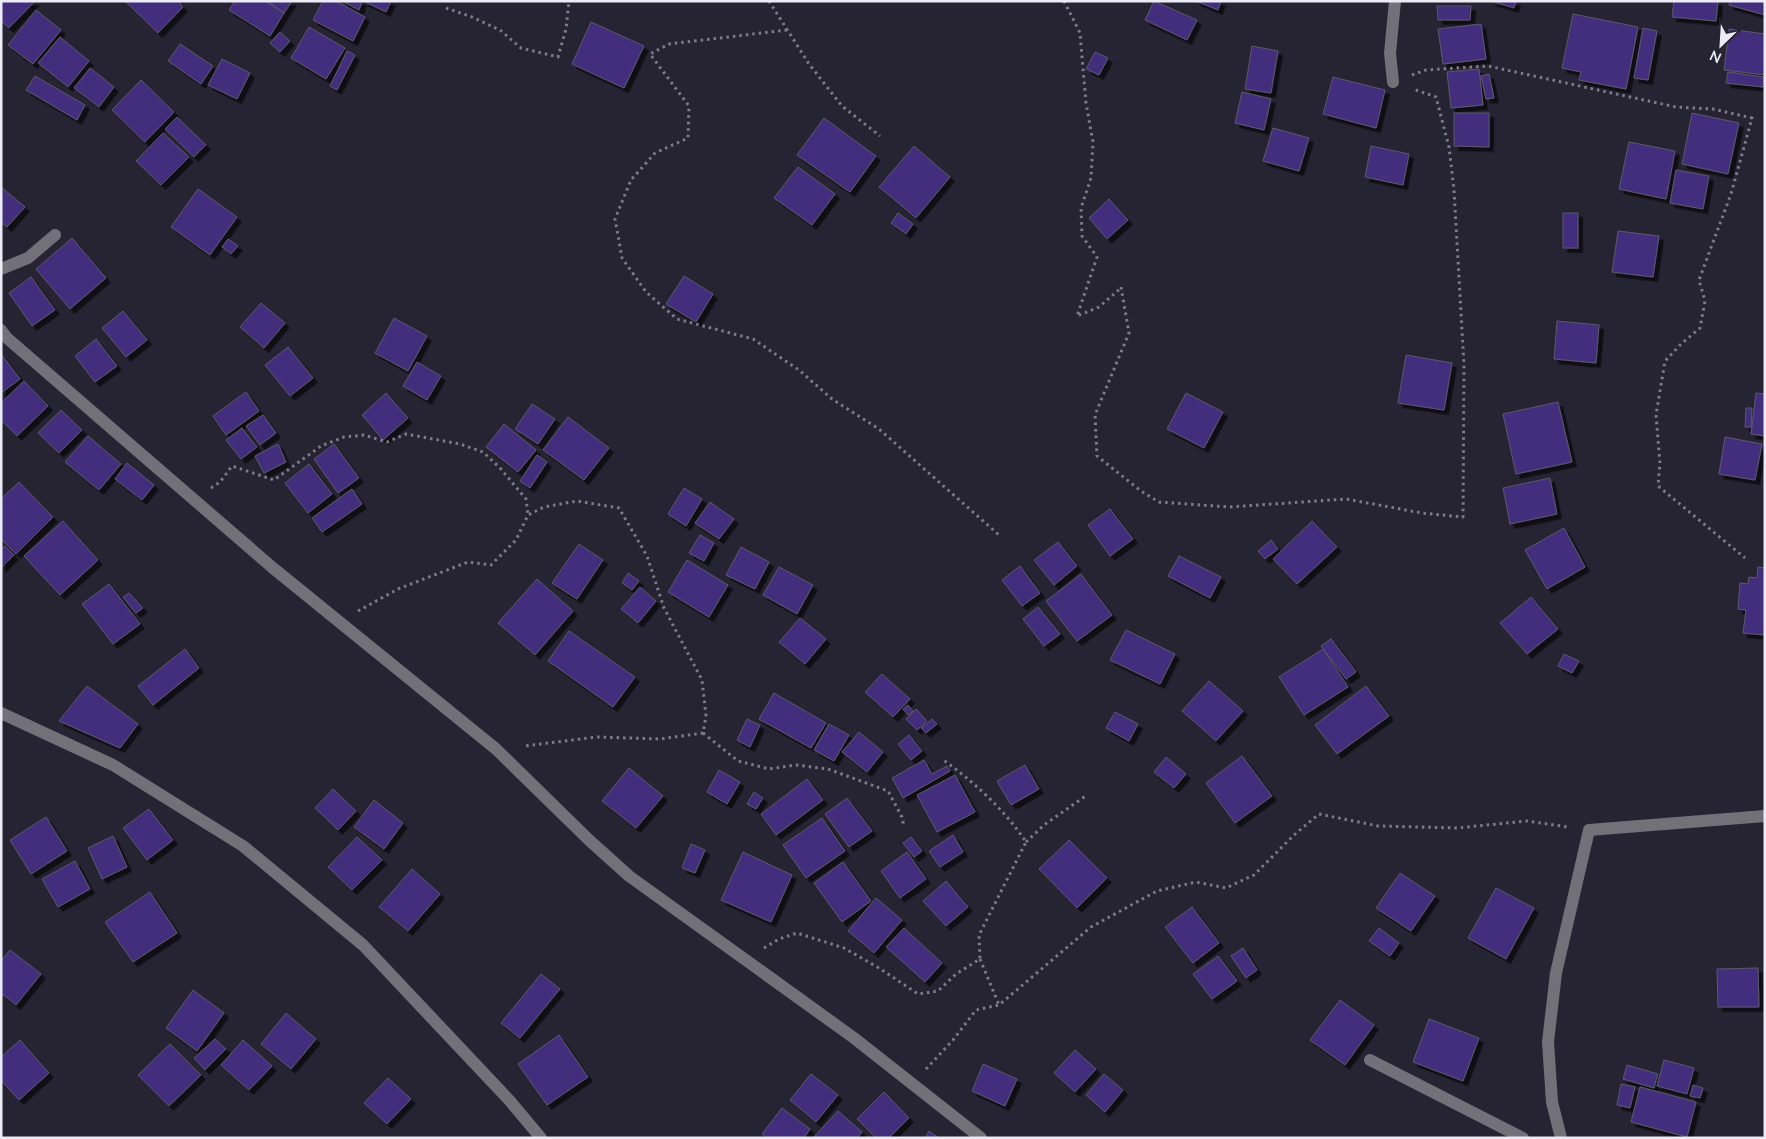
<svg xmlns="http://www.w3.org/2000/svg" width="1766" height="1139" font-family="Lato,sans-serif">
	<defs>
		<filter id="shadow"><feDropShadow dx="4.5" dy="4.5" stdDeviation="0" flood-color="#0009"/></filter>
	</defs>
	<rect width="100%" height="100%" fill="#262433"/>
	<g fill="#432e7c" stroke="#5b596b" filter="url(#shadow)">
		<path d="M1,1H35L9,28L1,21Z"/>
		<path d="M125,1H178L183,7L158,33Z"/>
		<path d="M235,1H265L284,13L270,36L229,10Z"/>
		<path d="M267,1H292L284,13Z"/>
		<path d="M323,1H336L365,17L353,41L313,20Z"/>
		<path d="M342,1H361L362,2L359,10Z"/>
		<path d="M363,1H391L386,12Z"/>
		<path d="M1154,1L1197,20L1187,40L1145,20Z"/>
		<path d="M1196,1H1221L1218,10Z"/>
		<path d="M1491,1H1516L1514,8Z"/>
		<path d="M1674,1H1718L1716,21L1672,17Z"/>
		<path d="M1730,1H1765V15L1729,5Z"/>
		<path d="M1437,6H1471L1470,20H1438Z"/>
		<path d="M36,10L61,30L33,64L8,45Z"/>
		<path d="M1573,14L1638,27L1626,89L1579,80L1581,72L1562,68Z"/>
		<path d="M591,22L644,46L624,88L572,64Z"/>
		<path d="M1481,24L1486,59L1443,64L1438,29Z"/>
		<path d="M309,27L345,48L326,79L291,58Z"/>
		<path d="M1643,28L1657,31L1648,80L1634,78Z"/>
		<path d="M1729,29L1765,34V75L1724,70Z"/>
		<path d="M280,32L290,41L280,52L270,43Z"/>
		<path d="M60,37L89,61L68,87L38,63Z"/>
		<path d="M180,44L213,66L201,84L168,61Z"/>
		<path d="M1252,46L1278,51L1271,93L1245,89Z"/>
		<path d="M347,51L355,55L337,90L330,86Z"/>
		<path d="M1095,52L1108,58L1099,75L1086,69Z"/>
		<path d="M222,59L250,73L237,99L208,85Z"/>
		<path d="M90,68L114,87L99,107L74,88Z"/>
		<path d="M1479,69L1483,105L1451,108L1447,72Z"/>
		<path d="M1728,72L1764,77L1763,87L1726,83Z"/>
		<path d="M1489,74L1494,98L1486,99L1481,76Z"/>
		<path d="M35,76L85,105L77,120L26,90Z"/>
		<path d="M1333,77L1385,90L1376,128L1323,114Z"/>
		<path d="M141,80L174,112L145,142L112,110Z"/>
		<path d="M1242,92L1271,99L1264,130L1235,123Z"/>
		<path d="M1454,113H1489V147L1454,146Z"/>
		<path d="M1692,113L1739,123L1728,174L1682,164Z"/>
		<path d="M177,117L206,145L194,157L165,129Z"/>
		<path d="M824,118L876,156L850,192L797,155Z"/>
		<path d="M1273,128L1309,138L1299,171L1263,161Z"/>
		<path d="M163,133L189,157L161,185L136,161Z"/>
		<path d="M1629,142L1675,151L1666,199L1619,189Z"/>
		<path d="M914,146L950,177L916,218L879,187Z"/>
		<path d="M1371,146L1409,154L1403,185L1365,177Z"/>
		<path d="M798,167L835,194L812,225L774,198Z"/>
		<path d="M1676,170L1709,176L1703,209L1670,203Z"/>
		<path d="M1,187L25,207L7,227L1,222Z"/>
		<path d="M198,189L237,217L210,255L171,227Z"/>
		<path d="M1109,199L1128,220L1107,239L1089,218Z"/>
		<path d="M898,213L913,224L906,234L891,223Z"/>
		<rect x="1563" y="213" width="15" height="35"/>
		<path d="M1618,231L1659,236L1653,277L1612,272Z"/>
		<path d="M72,238L106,278L70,309L36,269Z"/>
		<path d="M228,239L238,246L231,254L222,247Z"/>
		<path d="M684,276L713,294L696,322L666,304Z"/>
		<path d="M31,277L55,310L32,326L9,293Z"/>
		<path d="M261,303L285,323L264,348L240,327Z"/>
		<path d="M123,311L147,340L126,357L102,328Z"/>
		<path d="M394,318L427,336L408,371L375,353Z"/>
		<path d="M1557,321L1599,325L1596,363L1554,359Z"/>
		<path d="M96,339L117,366L95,382L75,356Z"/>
		<path d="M288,347L313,378L290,396L265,365Z"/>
		<path d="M1,354L20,379L1,393Z"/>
		<path d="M1406,355L1452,363L1444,410L1398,403Z"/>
		<path d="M417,362L441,376L427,400L403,386Z"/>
		<path d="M24,381L48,406L17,436L1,420V403Z"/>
		<path d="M246,392L259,411L226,435L213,416Z"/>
		<path d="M386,393L408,418L383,440L362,415Z"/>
		<path d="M1186,393L1223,412L1204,448L1167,429Z"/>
		<path d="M1756,393L1765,394V436L1751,434Z"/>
		<path d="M1558,402L1572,462L1516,474L1503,414Z"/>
		<path d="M532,404L555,419L538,444L515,429Z"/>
		<path d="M1746,408H1752L1751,427H1745Z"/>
		<path d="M61,410L82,430L59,453L38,433Z"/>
		<path d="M263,415L276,433L260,445L246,426Z"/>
		<path d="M568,417L609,448L584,480L543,450Z"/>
		<path d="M504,424L536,450L518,472L486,447Z"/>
		<path d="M242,428L257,447L241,459L226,440Z"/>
		<path d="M88,436L121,464L99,490L65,462Z"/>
		<path d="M1725,437L1762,444L1755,480L1719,474Z"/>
		<path d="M278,444L286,462L264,473L255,456Z"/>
		<path d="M334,444L359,478L338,493L314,459Z"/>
		<path d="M537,455L547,462L530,488L520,481Z"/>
		<path d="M127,463L154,485L142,500L115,479Z"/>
		<path d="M309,464L332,494L308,513L285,483Z"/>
		<path d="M1550,478L1557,514L1510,524L1503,488Z"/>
		<path d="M19,482L53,517L16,554L1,539V499Z"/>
		<path d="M684,488L702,499L686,526L668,514Z"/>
		<path d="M352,489L362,504L322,532L312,518Z"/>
		<path d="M710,502L734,519L719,539L695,523Z"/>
		<path d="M1110,509L1133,539L1110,556L1088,525Z"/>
		<path d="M63,521L98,560L60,595L24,556Z"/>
		<path d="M1312,521L1337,547L1297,584L1273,559Z"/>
		<path d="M1564,528L1585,567L1547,589L1525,550Z"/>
		<path d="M700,535L714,543L704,561L689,553Z"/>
		<path d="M1271,540L1278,549L1265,559L1258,551Z"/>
		<path d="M1058,542L1077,566L1054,585L1034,560Z"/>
		<path d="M579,544L603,560L577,599L552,583Z"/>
		<path d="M5,546L14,555L1,568V549Z"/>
		<path d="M741,547L769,562L755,589L726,575Z"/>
		<path d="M1179,556L1221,577L1210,598L1168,576Z"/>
		<path d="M687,560L728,585L709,617L668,592Z"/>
		<path d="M1020,566L1040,593L1022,606L1002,580Z"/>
		<path d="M779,567L813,585L797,614L763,595Z"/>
		<path d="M1758,567L1765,568V635L1743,633L1746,610L1738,609L1740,583L1748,584L1749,577L1757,578Z"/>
		<path d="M628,573L639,581L632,590L622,583Z"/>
		<path d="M1081,574L1112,615L1077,641L1046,601Z"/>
		<path d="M537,579L573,611L535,655L498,623Z"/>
		<path d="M109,584L140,624L113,644L82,604Z"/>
		<path d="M640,587L656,601L638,623L621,609Z"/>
		<path d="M129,593L143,608L136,613L123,597Z"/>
		<path d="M1531,597L1558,629L1527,654L1500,623Z"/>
		<path d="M1038,607L1060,634L1044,646L1023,619Z"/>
		<path d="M800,618L826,639L805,664L779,642Z"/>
		<path d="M1126,630L1175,654L1160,684L1110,660Z"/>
		<path d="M569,631L635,677L613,707L548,661Z"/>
		<path d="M1331,639L1356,672L1346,679L1321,646Z"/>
		<path d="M185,649L199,668L153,705L138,686Z"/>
		<path d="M1323,649L1348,687L1304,715L1279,677Z"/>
		<path d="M1564,654L1579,661L1572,673L1558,666Z"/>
		<path d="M882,674L910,699L893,717L865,692Z"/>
		<path d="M1209,681L1243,711L1216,741L1182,711Z"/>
		<path d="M87,686L138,724L120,748L59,721Z"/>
		<path d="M1366,686L1389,716L1337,754L1315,725Z"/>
		<path d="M774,693L826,723L811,748L759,719Z"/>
		<path d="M908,705L913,711L908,715L903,709Z"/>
		<path d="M916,709L927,721L917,730L906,719Z"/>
		<path d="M1115,712L1138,724L1129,741L1106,728Z"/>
		<path d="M747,719L760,725L750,747L737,740Z"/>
		<path d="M932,719L937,724L926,733L921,728Z"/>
		<path d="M829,724L849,735L834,761L814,750Z"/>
		<path d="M859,732L883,752L867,772L842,752Z"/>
		<path d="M909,735L922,751L911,760L898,744Z"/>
		<path d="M1242,756L1272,796L1235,823L1206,783Z"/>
		<path d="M1166,757L1186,774L1174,788L1154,772Z"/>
		<path d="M924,760L932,774L947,766L950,771L903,798L892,778Z"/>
		<path d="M1025,765L1039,789L1011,805L997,781Z"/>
		<path d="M629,768L663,796L636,828L602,801Z"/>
		<path d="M719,770L740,782L727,804L707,792Z"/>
		<path d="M955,775L975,812L937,832L917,795Z"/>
		<path d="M807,779L823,800L776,835L761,814Z"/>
		<path d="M333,789L356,811L338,830L315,808Z"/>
		<path d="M754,792L763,798L756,809L747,804Z"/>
		<path d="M847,798L872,831L849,847L825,814Z"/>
		<path d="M374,800L403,823L384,849L354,827Z"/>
		<path d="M149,809L173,840L147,860L123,828Z"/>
		<path d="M46,817L67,851L31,874L10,840Z"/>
		<path d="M822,818L845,851L806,878L783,845Z"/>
		<path d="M953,835L963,852L940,867L929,851Z"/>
		<path d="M113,836L127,867L102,879L88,848Z"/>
		<path d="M357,837L382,860L352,890L328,867Z"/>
		<path d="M911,837L922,851L914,857L903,843Z"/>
		<path d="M1069,840L1107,878L1077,908L1039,869Z"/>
		<path d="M691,844L705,850L695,873L682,868Z"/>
		<path d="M743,852L792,875L771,922L721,900Z"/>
		<path d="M907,852L926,879L900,898L881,871Z"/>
		<path d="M75,861L90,889L58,907L42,879Z"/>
		<path d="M843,862L871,901L842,922L814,883Z"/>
		<path d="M412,869L440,894L408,931L379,907Z"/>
		<path d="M1400,873L1435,896L1411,931L1376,908Z"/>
		<path d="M946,881L968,907L946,926L923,901Z"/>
		<path d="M1496,888L1534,908L1506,959L1468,938Z"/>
		<path d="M150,892L177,933L133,962L105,922Z"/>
		<path d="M876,898L902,920L874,953L848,931Z"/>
		<path d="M1192,907L1219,943L1193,963L1165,927Z"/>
		<path d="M904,928L942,963L925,982L886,947Z"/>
		<path d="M1379,928L1399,943L1390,956L1369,941Z"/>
		<path d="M1243,948L1257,970L1246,978L1231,956Z"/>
		<path d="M10,950L41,974L16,1005L1,993V961Z"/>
		<path d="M1218,956L1237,981L1212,999L1193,974Z"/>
		<path d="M1758,968L1759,1007H1718L1717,969Z"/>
		<path d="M541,974L560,989L520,1038L501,1023Z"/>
		<path d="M193,990L224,1013L197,1051L166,1028Z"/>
		<path d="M1340,1000L1374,1025L1345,1065L1310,1040Z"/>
		<path d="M286,1013L316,1039L291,1069L261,1044Z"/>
		<path d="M1429,1019L1479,1038L1463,1081L1413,1062Z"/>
		<path d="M559,1035L588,1077L547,1105L518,1064Z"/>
		<path d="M215,1039L226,1049L205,1070L194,1058Z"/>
		<path d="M20,1040L49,1073L19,1100L1,1080V1057Z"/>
		<path d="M243,1040L272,1066L249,1090L221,1065Z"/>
		<path d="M170,1044L201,1075L169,1106L138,1075Z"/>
		<path d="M1075,1050L1096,1069L1075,1092L1054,1073Z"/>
		<path d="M1664,1060L1694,1068L1687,1094L1657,1086Z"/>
		<path d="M983,1064L1017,1079L1005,1106L972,1091Z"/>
		<path d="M1627,1065L1658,1074L1654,1088L1623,1079Z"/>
		<path d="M811,1074L838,1095L816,1122L790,1100Z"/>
		<path d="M1104,1074L1123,1090L1105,1112L1086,1095Z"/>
		<path d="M388,1078L411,1099L387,1124L364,1103Z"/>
		<path d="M1621,1084L1635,1087L1630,1108L1617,1105Z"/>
		<path d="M1693,1085L1703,1088L1700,1098L1690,1096Z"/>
		<path d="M1640,1087L1696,1102L1687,1137L1631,1122Z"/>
		<path d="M884,1092L909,1118L889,1138H876L857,1119Z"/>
		<path d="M782,1108L810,1129L804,1138H767L762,1134Z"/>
		<path d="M838,1111L862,1132L857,1138H813Z"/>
		<path d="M929,1131L939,1138H925Z"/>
	</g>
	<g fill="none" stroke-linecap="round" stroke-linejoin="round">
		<g stroke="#7e7c8a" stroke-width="3" stroke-dasharray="2.5 4" stroke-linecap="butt">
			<path d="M769,1L809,64L842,106L880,136"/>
			<path d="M1064,1L1080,33L1086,103L1093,142L1091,178L1081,208L1082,236L1097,257L1077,316L1099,307L1121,288"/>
			<path d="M446,8L472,17L500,30L521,48L558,57L566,29L569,1"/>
			<path d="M787,30L669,44L650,54L689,106L688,138L655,153L631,180L615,219L622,258L646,292L677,319L753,339L799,370L832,399L879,429L999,535"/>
			<path d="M1412,75L1426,70L1488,66L1676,107L1713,109L1752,118L1731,194L1699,280L1705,301L1700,328L1681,344L1665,361L1656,415L1660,463L1658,486L1745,558"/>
			<path d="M1121,287L1129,333L1095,415L1097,456L1141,491L1159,502L1229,507L1346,499L1422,513L1463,517L1464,365L1454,190L1449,147L1436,97L1413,89"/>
			<path d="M211,488L220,482L232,466L274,480L321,446L344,437L364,435L387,442L406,434L460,444L483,452L500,468L526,499L528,515"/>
			<path d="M358,611L398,589L468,562L491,565L516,540L528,515L544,507L577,501L619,508L647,556L664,608L702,680L706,716L703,733L660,739L597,737L524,746"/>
			<path d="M703,733L738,761L769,769L796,765L828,769L888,791L902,817L904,827"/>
			<path d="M1026,842L1044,825L1087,795"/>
			<path d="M764,948L779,939L797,933L844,948L879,968L918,994L938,991L956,974L980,959L979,935L1026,842C1004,809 974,782 942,759"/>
			<path d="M980,959L999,1005"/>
			<path d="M926,1069L953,1040L976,1010L999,1005L1091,927L1157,891L1196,882L1226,888L1254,875L1294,835L1319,814L1378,826L1457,828L1527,821L1568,827"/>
		</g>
		<g stroke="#72717a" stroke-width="12">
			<path d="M1393,82L1390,53L1395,1"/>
			<path d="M1,269L28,258L55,235"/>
			<path d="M1,330L7,338L273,568L496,749L589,840L629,876L854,1038L981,1138"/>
			<path d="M1,713L113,765L243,846L363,945L510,1101L541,1138"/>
			<path d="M1370,1060L1523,1138"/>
			<path d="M1561,1138L1552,1102L1548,1042L1556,973L1589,830L1765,816"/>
		</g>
	</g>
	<rect width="1766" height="1139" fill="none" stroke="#ecebf6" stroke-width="5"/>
	<g transform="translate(1721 45) rotate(205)" stroke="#262433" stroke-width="4" paint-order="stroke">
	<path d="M0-4L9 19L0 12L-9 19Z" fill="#ecebf6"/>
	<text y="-8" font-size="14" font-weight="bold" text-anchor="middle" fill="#ecebf6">N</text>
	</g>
</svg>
